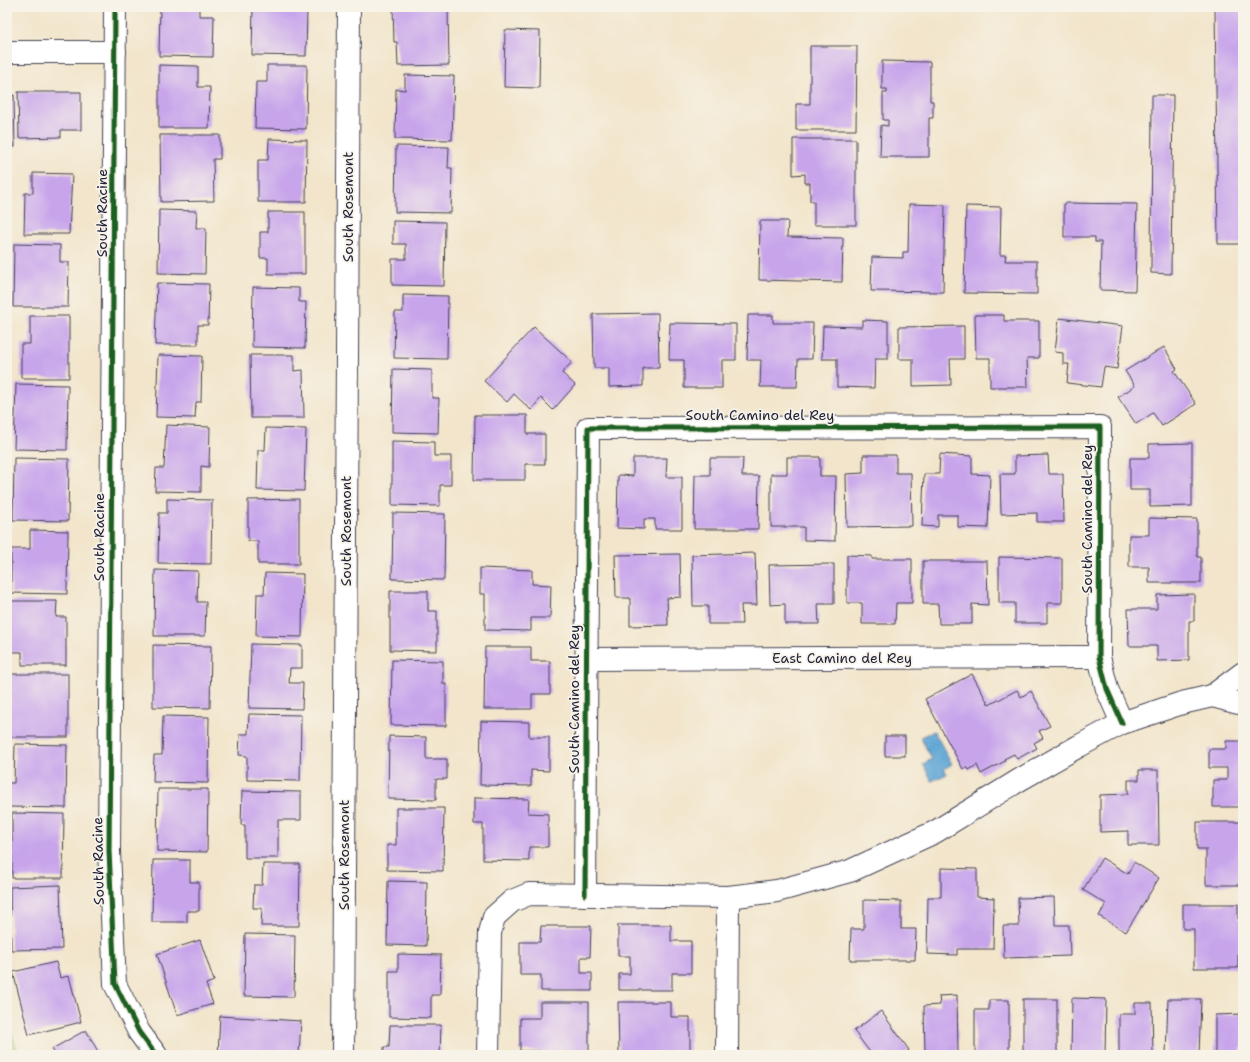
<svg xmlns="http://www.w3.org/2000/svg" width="1250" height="1062" font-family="'Shantell Sans',sans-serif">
	<rect width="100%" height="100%" fill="#f7f3e8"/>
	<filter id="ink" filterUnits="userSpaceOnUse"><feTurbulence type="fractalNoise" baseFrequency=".025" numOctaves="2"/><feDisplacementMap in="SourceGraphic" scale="8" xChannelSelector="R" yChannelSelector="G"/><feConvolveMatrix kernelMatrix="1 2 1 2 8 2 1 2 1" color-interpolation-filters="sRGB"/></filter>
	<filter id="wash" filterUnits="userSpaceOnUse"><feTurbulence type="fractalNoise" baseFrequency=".012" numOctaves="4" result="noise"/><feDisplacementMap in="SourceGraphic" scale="16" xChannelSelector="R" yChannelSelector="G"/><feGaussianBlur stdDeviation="0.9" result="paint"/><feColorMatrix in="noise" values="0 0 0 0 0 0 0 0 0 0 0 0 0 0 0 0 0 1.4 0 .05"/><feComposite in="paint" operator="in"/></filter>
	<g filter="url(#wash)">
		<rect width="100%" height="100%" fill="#f2e5cb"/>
		<path fill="#a7d17d" stroke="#647a5c" d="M7,1020L19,1055H7Z"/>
		<path fill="#5da5d4" stroke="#406488" d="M934,731L952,764L944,769L947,774L932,781L923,764L932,759L920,737Z"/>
		<g id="blocks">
			<g fill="#c8a5eb">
				<path d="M160,7H199V16H214L213,57L159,56Z"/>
				<path d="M253,7H298V9L307,10L306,56L252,55Z"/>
				<path d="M393,7H448L449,65L398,66L397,42H394Z"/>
				<path d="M1215,7H1243V244H1218Z"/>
				<path d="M505,30L540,31L539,88L504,87Z"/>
				<path d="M810,46H857L856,130H796V104H810Z"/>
				<path d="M882,61L930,62V101H933V118H929V157H880L881,125L888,126V120H883V93H887V89H882Z"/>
				<path d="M159,65L198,66V87H210L209,128H159Z"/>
				<path d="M267,65H307L306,129L255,128L256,82H267Z"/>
				<path d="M405,75L454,76L452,140L395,139L396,89L405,90Z"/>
				<path d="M18,92H81V130H61V137L19,138Z"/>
				<path d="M7,95H14L15,147H7Z"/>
				<path d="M1152,95H1173L1171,274L1151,273Z"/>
				<path d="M160,135H220V159H213L214,201L161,202Z"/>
				<path d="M269,139L307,140L306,202H258V160H268Z"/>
				<path d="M793,139H856V225H814V201H810V183H805V174L793,175Z"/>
				<path d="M396,146L449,147L448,168H452L451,213L395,212Z"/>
				<path d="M33,173L72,174L69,234H24L25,193H33Z"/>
				<path d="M1064,203L1137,204L1135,291L1100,290L1101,242H1095V237H1064Z"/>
				<path d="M909,204L945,205L943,292L871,291L872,257L903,258V252H908Z"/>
				<path d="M966,206L1001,207L1000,255H1006L1005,261H1037V294L964,293Z"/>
				<path d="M159,210L197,211L196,228H206L205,274L158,273Z"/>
				<path d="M268,212H305V274H268V258H260V232H268Z"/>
				<path d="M393,221L445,222L444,286L392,285V259H406V244H393Z"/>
				<path d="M760,221H788L787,237L843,238L842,282L759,280Z"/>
				<path d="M14,244L60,245V262H69L68,307H13Z"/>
				<path d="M157,283L209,284L208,325H198V345H155Z"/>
				<path d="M253,287L299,288V302H306L305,348L252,347Z"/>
				<path d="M403,295L448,296L447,359L394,358L395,312H403Z"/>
				<path d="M658,313L659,368H643V386L609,387V368H594L593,314Z"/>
				<path d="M748,315H773V323H813L812,359H798L797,387H760L761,360H747Z"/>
				<path d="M975,315H1004V321H1039V358H1027L1028,387H990V358H976Z"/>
				<path d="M30,316H69V378H21V344H30Z"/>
				<path d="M1059,318L1123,326L1117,369L1104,367L1101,387L1067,383L1069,364H1063V353L1055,352Z"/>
				<path d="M862,320L888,321V359H875L874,388L837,387V359H822L823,326L862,327Z"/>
				<path d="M670,323L736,324V360H722V388H684V360H669Z"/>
				<path d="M964,326V359H950L951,385L913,386V359H899V327Z"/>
				<path d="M534,327L572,362L562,373L575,385L553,410L541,398L531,410L514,394L507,402L484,381Z"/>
				<path d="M1164,347L1177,369L1174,371L1196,404L1162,426L1153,413L1136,424L1118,397L1135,386L1125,371Z"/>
				<path d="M158,355L202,356L201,402H196L195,418L156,417Z"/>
				<path d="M250,355H294V371L303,370L304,418H251Z"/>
				<path d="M393,369L432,370V398H439L438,433L392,432Z"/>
				<path d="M16,384L68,385L67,450L14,449Z"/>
				<path d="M475,415H527V434H545V464H525V480H474Z"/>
				<path d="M166,425L210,427L209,467L201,466V492L155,491L156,468H164Z"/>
				<path d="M266,428L306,429L304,491L257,490L258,450H265Z"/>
				<path d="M392,441L434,442V456H451V485H440V506L392,505Z"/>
				<path d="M1192,443V506L1150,507V490H1130V458H1149V444Z"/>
				<path d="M940,454L972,456V474L990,475L988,528L958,527V515H938V527L922,526L924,474H939Z"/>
				<path d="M863,455H896V473H911L912,526L847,527L846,474L863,473Z"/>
				<path d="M1048,455L1049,474H1063L1064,522H1037V513L1001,514L1000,474H1015V456Z"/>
				<path d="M787,457H820V476H836L835,541L804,540V527H771V474H787Z"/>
				<path d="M14,458L69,459L68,521L13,520Z"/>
				<path d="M633,458H667L666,477H682V529H655V519H644V529L617,528L618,475L633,476Z"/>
				<path d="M710,458H743L742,476H759L758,529H694L695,475H710Z"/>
				<path d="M167,499L212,500L211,564L158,563L159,513H167Z"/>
				<path d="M299,499V564H258V541H248V500Z"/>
				<path d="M393,513L445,514L444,580L392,579Z"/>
				<path d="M1149,518L1197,519V557H1201V583H1149V567H1129V535H1149Z"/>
				<path d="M30,530L68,531L67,594L11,593V549H30Z"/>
				<path d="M755,553L757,605H741L742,624H708V606H693L692,555Z"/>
				<path d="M680,554L681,597L667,598L668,625L630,626V598H616L615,555Z"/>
				<path d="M847,555L872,556V559H912V603H896L895,624H862V603H847Z"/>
				<path d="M999,557L1062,558V603H1047V623H1015V603H999Z"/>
				<path d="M923,561H987L988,605L972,604V624H939L938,604H923Z"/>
				<path d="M834,564V604H818L819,624H785V604L770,605L769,565Z"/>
				<path d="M480,568L532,570V584L551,585L550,618H531V631L485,630V594H480Z"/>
				<path d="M155,570L198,571L197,602H206L205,636H154Z"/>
				<path d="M265,573L303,574L302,637L256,636L257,594H264Z"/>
				<path d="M390,591H428V611H437V651L390,650Z"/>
				<path d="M1194,594V621H1189V660L1157,661V646H1129L1128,609H1157V595Z"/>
				<path d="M9,601H57L56,617H66V665H22V652H8Z"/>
				<path d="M251,644L302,645V668H290L289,683H303L302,709L249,708Z"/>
				<path d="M153,645L211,646L210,708L153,707Z"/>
				<path d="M485,647H531V661H550V694H532V709H484Z"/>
				<path d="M392,660L443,661V684H446V726L391,725Z"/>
				<rect x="7" y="674" width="61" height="63"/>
				<path d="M972,674L989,705L1017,690L1021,697L1031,691L1050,726L1039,731L1043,738L1034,743L1037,748L1017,759L1014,754L1004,759L1005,761L981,774L977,765L969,770L967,767L963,769L925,699Z"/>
				<path d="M249,714L301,715L300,781L247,780V756L239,755L240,734H248Z"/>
				<path d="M163,716L209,717L208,783L153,782L154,755H162Z"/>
				<path d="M481,721L529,722V737H549V771L531,770V786L480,785Z"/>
				<path d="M389,736L426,737V759H447V779H436V800L388,799Z"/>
				<rect x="885" y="736" width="20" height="20"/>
				<path d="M1226,741H1243V807H1213V780H1227V768H1209V749H1226Z"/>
				<path d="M15,744L67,745L66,808L7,807V783H14Z"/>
				<path d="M1139,770H1158L1159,845H1128V831L1100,832V795L1128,794V780H1139Z"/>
				<path d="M158,789H208L207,852L157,851Z"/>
				<path d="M242,791L301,792V820H278V858H245V825H241Z"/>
				<path d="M474,798L529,799L528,813L548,814V847H529V861L483,860V824H474Z"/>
				<path d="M396,808H444L443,871L387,870V845H396Z"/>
				<path d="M12,813L64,814L63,878H12Z"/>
				<path d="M1197,822H1243V885H1206V849H1197Z"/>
				<path d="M1102,858L1128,874L1134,862L1159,878L1126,932L1099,916L1106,904L1083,890Z"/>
				<path d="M153,860H190V882H199V911H187V922H152Z"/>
				<path d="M263,864H300L299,926H261L262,908H253L254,885H262Z"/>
				<path d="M941,868L977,869V897L994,898L993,949H957V955L927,954L928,897H941Z"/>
				<path d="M388,881L427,882L426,946L387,945Z"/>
				<path d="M60,885L62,949L11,950L10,887Z"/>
				<path d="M1054,897L1055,925H1069L1070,956L1004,958L1003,926H1019L1018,898Z"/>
				<path d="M864,900L901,901V929H916L915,960H850L851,929H864Z"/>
				<path d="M1183,904H1238V919H1243V953H1238V968H1194V929H1183Z"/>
				<path d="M618,925H671V941H691V973H672V990H619V974H630V956H618Z"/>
				<path d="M541,926H591L590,957H581V973H592V991H541V975H520V942H540Z"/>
				<path d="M245,934L295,935L294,997L244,996Z"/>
				<path d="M200,940L214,981L206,984L213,1004L177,1015L157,954Z"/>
				<path d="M398,954L441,955L440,995H431V1018L389,1017V971H398Z"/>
				<path d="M56,962L60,978L69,976L81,1022L29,1035L13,972Z"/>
				<path d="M957,995L958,1053H925L924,1006L940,1005L939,996Z"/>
				<path d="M1072,998L1106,999L1105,1055H1071Z"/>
				<rect x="1023" y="999" width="34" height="56"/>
				<path d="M1168,999H1201L1199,1055H1166Z"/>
				<path d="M989,1000H1009V1055H975V1010H989Z"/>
				<path d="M540,1002H589V1055H539V1051H520V1018H540Z"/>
				<path d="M618,1002H671V1017H690V1051H672V1055H619Z"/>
				<path d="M1135,1003H1152L1153,1055H1119V1014H1135Z"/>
				<path d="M881,1011L909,1050L902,1055H872L854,1031Z"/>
				<path d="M1243,1014V1048H1241V1055H1215V1015Z"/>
				<path d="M220,1016L301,1021L299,1055H218Z"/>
				<path d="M390,1025H441L440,1055H384V1047H389Z"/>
				<path d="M86,1030L100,1055H56L52,1049Z"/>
			</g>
		</g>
	</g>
	<g filter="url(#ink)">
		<use href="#blocks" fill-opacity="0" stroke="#413f51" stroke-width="1"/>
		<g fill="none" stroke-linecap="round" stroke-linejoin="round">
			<defs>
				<g id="street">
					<path d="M115,7L109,851L115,984L139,1032L156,1055"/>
					<path d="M7,52H115"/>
					<path d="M586,659L1099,657"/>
					<path d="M1212,696L1238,703H1243"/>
					<path d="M585,895L588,428L1100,427L1099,657L1107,689L1122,723"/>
					<path d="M343,1055L349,7"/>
					<path d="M488,1055L490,933L494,917L512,901L529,894L728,897L777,891L850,871L935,832L1021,779L1079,746L1122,723L1182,703L1212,696L1243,673"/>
					<path d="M727,1055L728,897"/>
				</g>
			</defs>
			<use href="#street" stroke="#413f51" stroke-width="24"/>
			<use href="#street" stroke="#fff" stroke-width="22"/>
			<defs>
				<g id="cycleway">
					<path d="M115,7L109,851L115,984L139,1032L156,1055"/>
					<path d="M585,895L588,428L1100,427L1099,657L1107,689L1122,723"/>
				</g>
			</defs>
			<use href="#cycleway" stroke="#f7f3e8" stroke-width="8"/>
			<use href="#cycleway" stroke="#1b5e20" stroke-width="5"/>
		</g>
	</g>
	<g text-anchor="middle" stroke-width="3.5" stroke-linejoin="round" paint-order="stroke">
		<g font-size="14" fill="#22223b" stroke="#f7f3e8">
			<text transform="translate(348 207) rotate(-90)" y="5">South Rosemont</text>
			<text transform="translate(102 213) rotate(-90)" y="5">South Racine</text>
			<text x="760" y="420">South Camino del Rey</text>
			<text transform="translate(1087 519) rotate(-90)" y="5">South Camino del Rey</text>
			<text transform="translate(346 531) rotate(-90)" y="5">South Rosemont</text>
			<text transform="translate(99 537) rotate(-90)" y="5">South Racine</text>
			<text x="842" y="663">East Camino del Rey</text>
			<text transform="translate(574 699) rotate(-90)" y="5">South Camino del Rey</text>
			<text transform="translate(344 855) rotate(-90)" y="5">South Rosemont</text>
			<text transform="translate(98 861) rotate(-91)" y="5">South Racine</text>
		</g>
	</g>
	<rect width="1250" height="1062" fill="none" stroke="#f7f3e8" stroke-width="24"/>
</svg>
